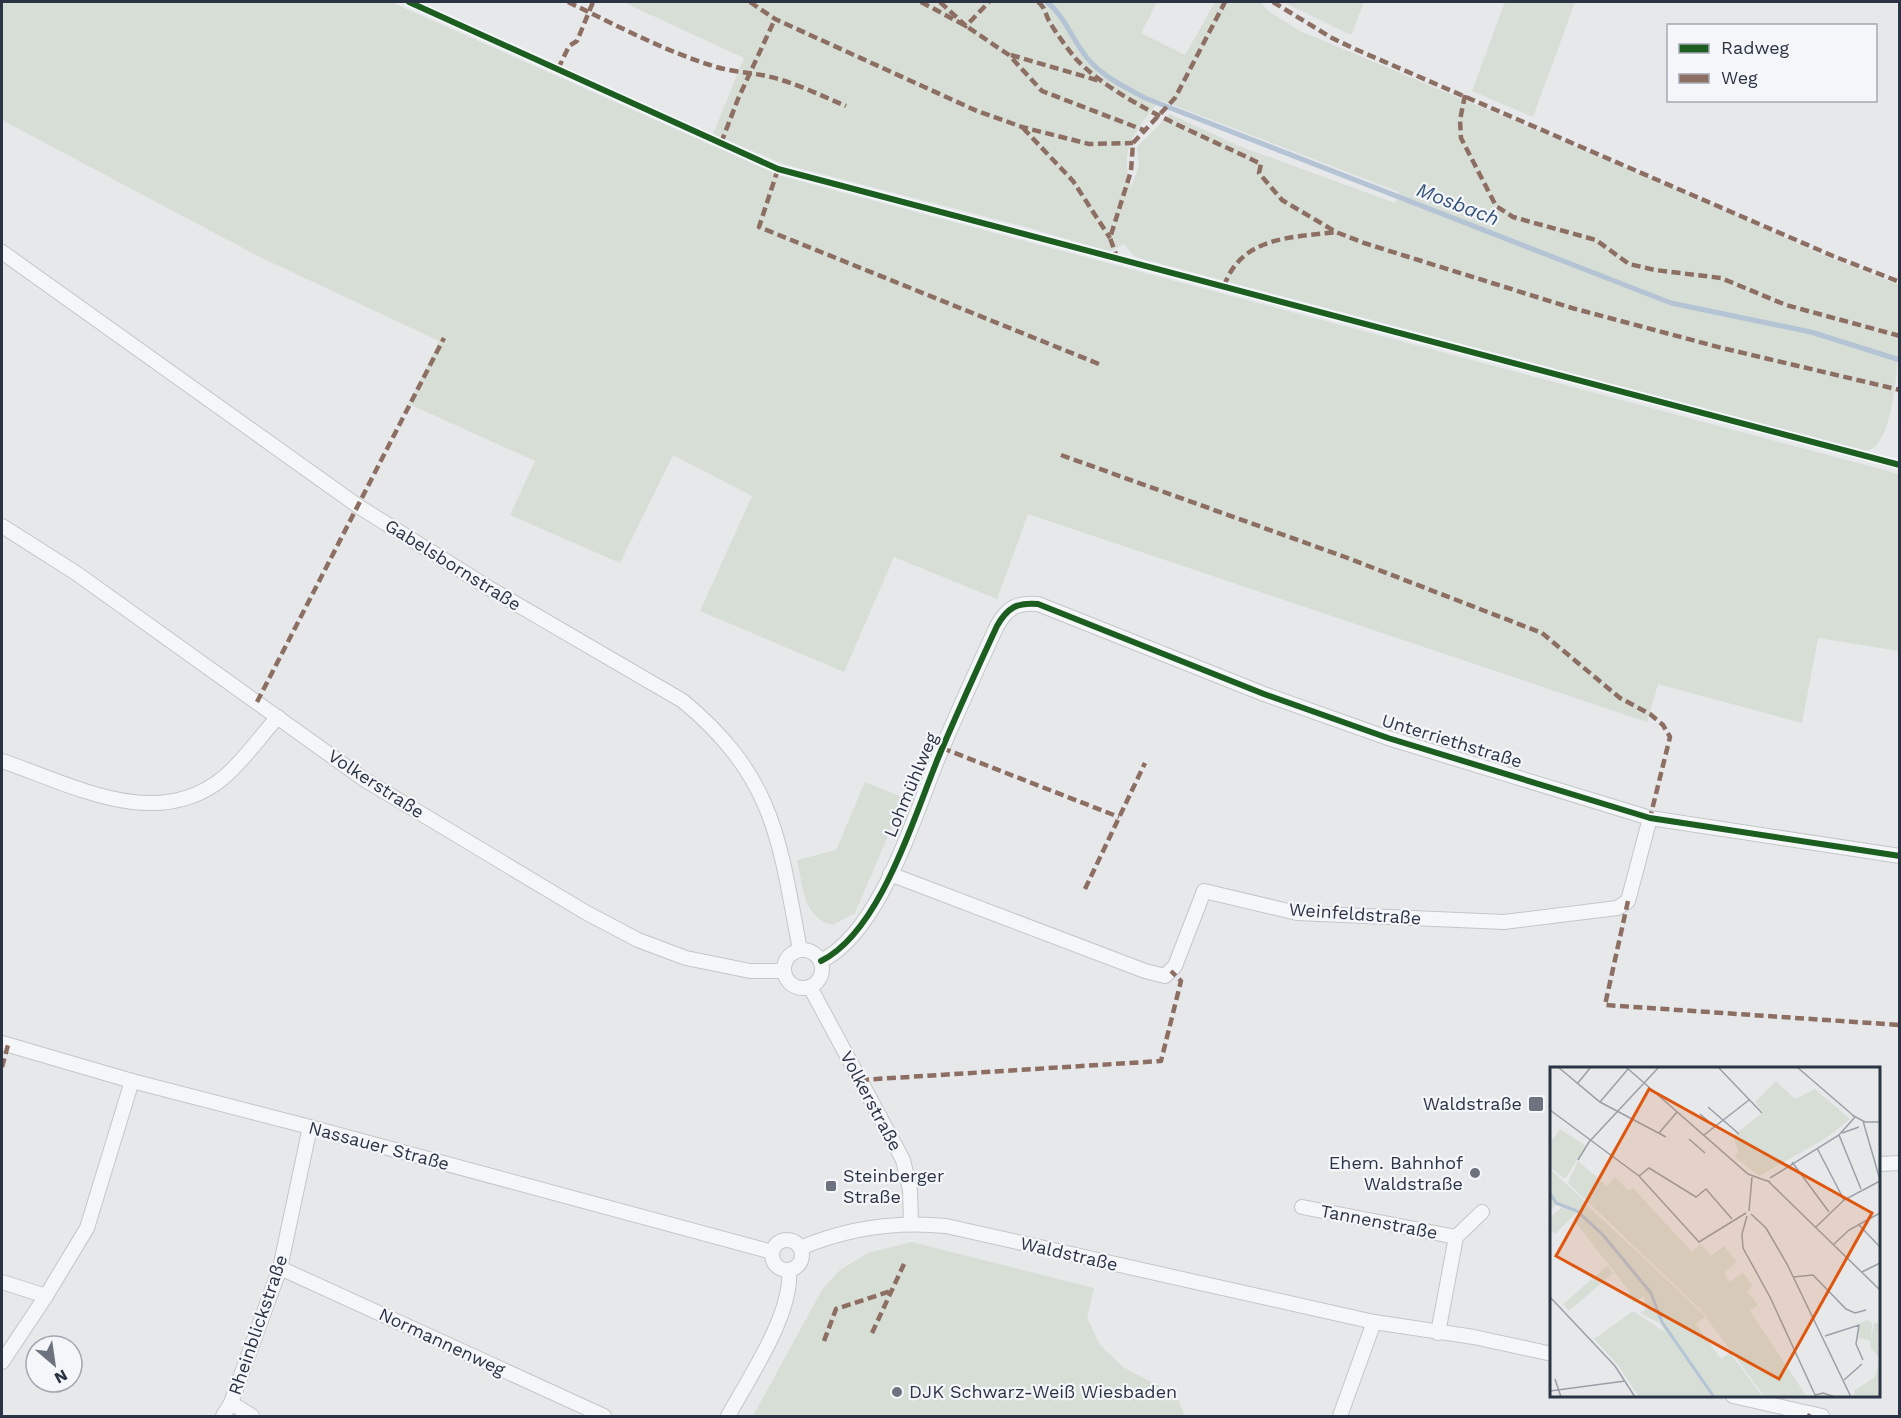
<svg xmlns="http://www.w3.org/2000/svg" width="1901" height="1418" font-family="'Work Sans',sans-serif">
	<rect width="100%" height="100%" fill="#e6e8ea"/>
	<g fill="#d6ded6" fill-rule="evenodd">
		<path d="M2,2H391L781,176L1899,474V651L1818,638L1802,723L1658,684L1647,722L1028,514L997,599L894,557L844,672L700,611L752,496L673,455L620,563L510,515L535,461L409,404L439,341L260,257L2,120Z"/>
		<path d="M623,2H1157L1141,33L1185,55L1215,2H1261L1267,10L1300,31L1708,202L1820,254L1899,285C1900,318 1901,451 1864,451L1135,257L1124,244L1109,252L1030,228L783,164L713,134L744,58ZM1160,100L1399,192L1395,203L1239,146L1170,114L1137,147L1139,166L1131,187C1118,149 1137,128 1160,100Z"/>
		<path d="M1283,2H1364L1351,35Z"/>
		<path d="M1505,2H1575L1533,117L1472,91Z"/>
		<path d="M865,782L904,798L855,913L833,925C803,918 803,886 797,860L836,850Z"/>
		<path d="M912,1242L1094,1288L1087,1318L1100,1345L1123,1367L1176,1395L1185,1416H753L822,1290L840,1270L868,1253Z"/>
	</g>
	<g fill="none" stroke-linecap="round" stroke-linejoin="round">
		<path stroke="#b4c4d5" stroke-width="5" d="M1047,2C1063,15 1070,34 1082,51C1097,74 1121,85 1145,98L1671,303L1811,332L1900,360"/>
		<defs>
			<g id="street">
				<path d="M2,252L358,506L489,588L683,701C775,778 779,839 800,950"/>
				<path d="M2,526L76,573L365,780L585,912L638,940L686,958L750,971H784"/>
				<path d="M2,761C71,784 156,833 223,778C243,762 260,736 278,717"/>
				<path d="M890,874L1145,971L1165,976L1175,966L1204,891L1297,913L1504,922L1617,908L1628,901L1650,818"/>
				<circle cx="803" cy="969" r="19"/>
				<path d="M821,961C882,931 915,812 941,751C959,709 978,667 997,626C1007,608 1017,602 1038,604L1264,694L1388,738L1650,818L1900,856"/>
				<path d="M810,987L903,1160L910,1190L911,1223"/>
				<path d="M2,1043L132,1081L310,1127L772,1252"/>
				<path d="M1878,1164L1900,1163"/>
				<path d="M1302,1207L1456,1237"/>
				<circle cx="787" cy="1255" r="15"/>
				<path d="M800,1248C847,1228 896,1221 946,1226L1374,1322L1474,1337L1552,1354"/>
				<path d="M280,1268L604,1416"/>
				<path d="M2,1282L46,1296"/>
				<path d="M1438,1333L1456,1237L1482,1212"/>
				<path d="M2,1362L46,1296L87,1228L132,1081"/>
				<path d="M1733,1396L1822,1416"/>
				<path d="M231,1403L252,1416"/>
				<path d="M223,1416L231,1403L280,1268L310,1127"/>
				<path d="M728,1416C749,1378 793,1313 789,1270"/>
				<path d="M1340,1416L1374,1322"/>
			</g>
		</defs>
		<use href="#street" stroke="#c4c6c8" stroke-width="16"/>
		<use href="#street" stroke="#f5f6f7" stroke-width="14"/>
		<g stroke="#8d6e63" stroke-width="4.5" stroke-dasharray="9 4.5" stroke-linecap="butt">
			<path d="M568,2C614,24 660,49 710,65C724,70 741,72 755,74C786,78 817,94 846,106"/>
			<path d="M750,2L775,19L977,111L1022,127L1089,144L1133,143"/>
			<path d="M921,2L966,26L1009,55L1042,91L1146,131"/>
			<path d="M940,2L966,26L989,2"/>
			<path d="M1038,2C1045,7 1045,13 1049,21C1056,33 1067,48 1076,59C1119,104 1205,136 1261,164L1259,173L1282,200L1336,232L1364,243L1572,308L1722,348L1900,390"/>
			<path d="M1273,2L1332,38L1355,49L1833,256L1900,282"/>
			<path d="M1011,55L1100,81"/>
			<path d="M558,69L569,46L577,41L593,2"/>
			<path d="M1465,95L1460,120L1461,138L1496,206L1513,217L1596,240L1629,264L1655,270L1721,278L1786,305L1900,336"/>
			<path d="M1023,128L1073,181L1110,238"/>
			<path d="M721,143L738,99L775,19"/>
			<path d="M778,169L759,227L1099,364"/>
			<path d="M1118,260L1110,238L1131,171L1133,143L1175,98L1225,2"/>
			<path d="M1224,286C1242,236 1290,238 1336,232"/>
			<path d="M1061,455L1345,557L1542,633L1620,698L1650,714L1663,725L1670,737L1650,818"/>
			<path d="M257,702L444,338"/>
			<path d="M942,748L1119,817"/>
			<path d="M1085,889L1145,763"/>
			<path d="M1628,901L1605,1005L1900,1025"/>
			<path d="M2,1067L8,1045"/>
			<path d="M860,1080L1161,1061L1181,981L1171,971"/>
			<path d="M872,1333L904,1264"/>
			<path d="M824,1341L836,1309L891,1291"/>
			<path d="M1809,1416L1810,1414"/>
		</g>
		<defs>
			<g id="cycleway">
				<path d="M409,2L778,169L1900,465"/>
				<path d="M821,961C882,931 915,812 941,751C959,709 978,667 997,626C1007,608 1017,602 1038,604L1264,694L1388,738L1650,818L1900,856"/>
			</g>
		</defs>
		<use href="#cycleway" stroke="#f4f6f9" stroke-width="10"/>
		<use href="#cycleway" stroke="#1b5e20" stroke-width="6"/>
	</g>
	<g fill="#6c737f" stroke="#f4f6f9" stroke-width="2">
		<rect x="1528" y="1096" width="16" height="16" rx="3"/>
		<circle cx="1475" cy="1173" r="6"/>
		<rect x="825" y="1180" width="12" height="12" rx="3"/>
		<circle cx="897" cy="1392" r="6"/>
	</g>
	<g text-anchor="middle" stroke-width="4.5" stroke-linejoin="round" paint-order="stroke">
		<g font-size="18" fill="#2b3445" stroke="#f4f6f9">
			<text transform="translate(453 565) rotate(32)" y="6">Gabelsbornstraße</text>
			<text transform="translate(1452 741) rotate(17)" y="6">Unterriethstraße</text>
			<text transform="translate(376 784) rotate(33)" y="6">Volkerstraße</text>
			<text transform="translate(911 785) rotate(-67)" y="6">Lohmühlweg</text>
			<text transform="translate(1355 914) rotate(4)" y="6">Weinfeldstraße</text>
			<text transform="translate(871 1101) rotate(62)" y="6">Volkerstraße</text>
			<text transform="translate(379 1146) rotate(15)" y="6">Nassauer Straße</text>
			<text transform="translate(1379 1222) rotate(11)" y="6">Tannenstraße</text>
			<text transform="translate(1069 1254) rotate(13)" y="6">Waldstraße</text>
			<text transform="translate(258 1325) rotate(-71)" y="6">Rheinblickstraße</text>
			<text transform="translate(442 1342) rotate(25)" y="6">Normannenweg</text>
		</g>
		<g font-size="18" fill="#2b3445" stroke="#f4f6f9" text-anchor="end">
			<text x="1522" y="1110">Waldstraße</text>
			<text x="1463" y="1169">Ehem. Bahnhof<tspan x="1463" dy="21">Waldstraße</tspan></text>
			<text x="843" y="1182" text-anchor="start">Steinberger<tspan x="843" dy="21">Straße</tspan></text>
			<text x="909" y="1398" text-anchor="start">DJK Schwarz-Weiß Wiesbaden</text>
		</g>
		<g font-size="20" font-style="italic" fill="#34527a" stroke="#f4f6f9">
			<text transform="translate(1458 204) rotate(21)" y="7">Mosbach</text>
		</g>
	</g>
	<g transform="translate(1550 1067)">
		<rect width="330" height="330" fill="#e6e8ea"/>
		<path d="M226,14L245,32L265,22L300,52L276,71L209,109L185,90L188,83L183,69L213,45L205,35ZM10,62L36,79L15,112L0,100V76ZM28,94L57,119L65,110L79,124L83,121L142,185L151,177L161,189L174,179L187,195L174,206L180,215L193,206L203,219L197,224L208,238L200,244L257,330H215L149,241L18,116ZM0,102L37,136L5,167L0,163V151L12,140L6,138L0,143ZM37,138L148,242L155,250L146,257L171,292L180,286L213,330H89L68,298L44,272L83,244L115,265L111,257L90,246L96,242L94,229L83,236L79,224L23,152ZM57,199L63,206L19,244L13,237ZM317,253L322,256L321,273L324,256L330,257V292L321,281L320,273L308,271L310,256ZM330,293V330H304V324L325,310Z" fill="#d6ded6"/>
		<path fill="none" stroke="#b4c4d5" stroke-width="3" d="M0,126L6,136L27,144L53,168L101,226L112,255L164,330"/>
		<path fill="none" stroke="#9ba0a8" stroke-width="1.5" d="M8,0L50,35L116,70M76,0L198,107L217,114M168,0L212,46M247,0L305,50M27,17L41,0M50,35L78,2M158,40L189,67M0,43L89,109L149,175L196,146M150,47L164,59M302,48L315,55H330M313,54L330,113M109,66L127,45M292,66L309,60M154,68L199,33M289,68L311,122M139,72L155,86M267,81L294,133M28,93L39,75L109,0M242,95L279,145M89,109L99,101L146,130L156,122L182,152M220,111L289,68L305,50M220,115L217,113L330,223M199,144L202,110M201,147L216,161L237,197L301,330M197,149L192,167L193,181L220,230L266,330M308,157L330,180M266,160L294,133L330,114M284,177L299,163L330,146M312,205L330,196M243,210L263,208L296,242L305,246L316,243M0,230L65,299L85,330M275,269L309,258L306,277L313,293M5,312L11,330M294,313L312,297M0,324L75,314M265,328L273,326L285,330"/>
		<path fill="#df570f" fill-opacity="0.15" stroke="#df570f" stroke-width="3" d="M99,22L322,146L229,312L6,189Z"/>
		<rect width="330" height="330" fill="none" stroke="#2b3445" stroke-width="3"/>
	</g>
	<rect width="1901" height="1418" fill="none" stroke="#2b3445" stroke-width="6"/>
	<rect x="1667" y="24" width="210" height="78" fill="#f4f6f9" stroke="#a4a8b1" stroke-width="1.5"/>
	<rect x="1679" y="44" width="30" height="9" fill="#1b5e20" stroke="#a4a8b1" stroke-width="1.5"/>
	<text x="1721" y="54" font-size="18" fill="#2b3445">Radweg</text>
	<rect x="1679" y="74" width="30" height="9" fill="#8d6e63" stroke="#a4a8b1" stroke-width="1.5"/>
	<text x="1721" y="84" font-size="18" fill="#2b3445">Weg</text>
	<g transform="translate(54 1364) rotate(151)"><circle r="28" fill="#f4f6f9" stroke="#a4a8b1" stroke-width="1.5"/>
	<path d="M0-4.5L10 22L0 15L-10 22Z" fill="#6c737f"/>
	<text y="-9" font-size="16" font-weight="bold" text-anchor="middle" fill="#2b3445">N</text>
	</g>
</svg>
